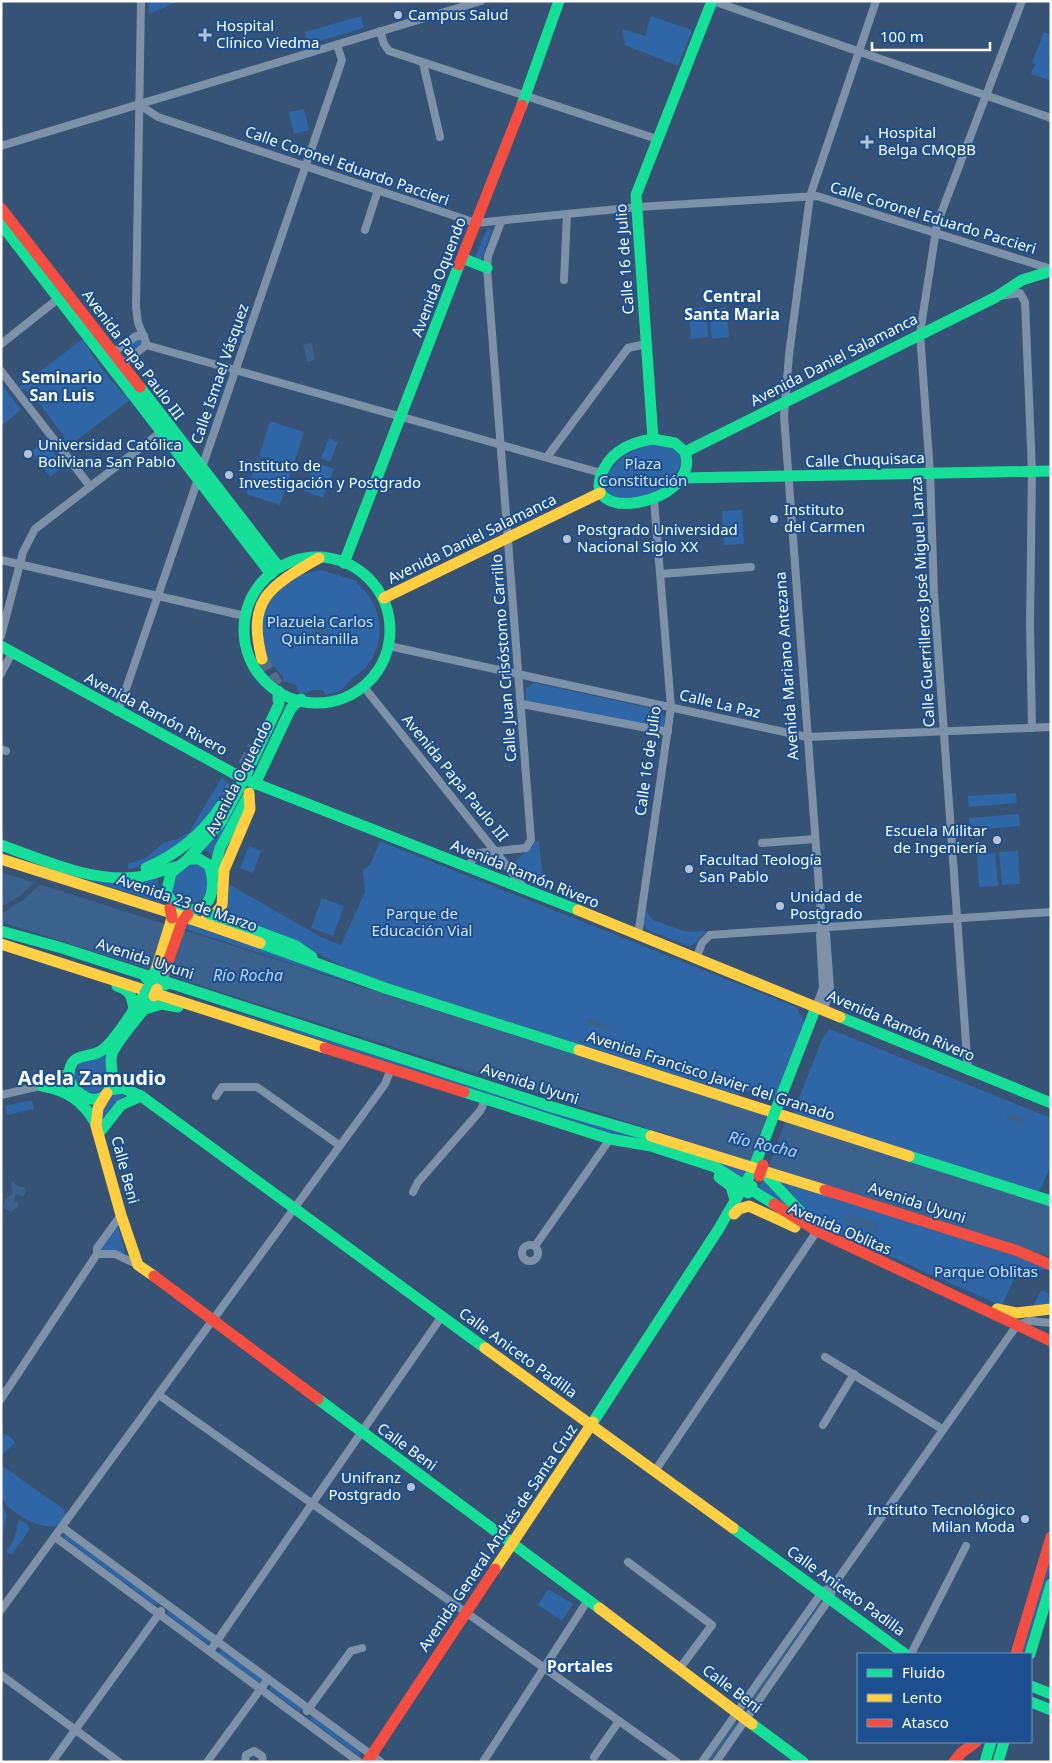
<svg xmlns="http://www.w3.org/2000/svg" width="1052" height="1763" font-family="'Noto Sans',sans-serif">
	<rect width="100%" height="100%" fill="#365274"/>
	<g fill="#2f66a5">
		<path d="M149,1H179L149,14Z"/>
		<path d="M361,16L364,28L309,44L305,32Z"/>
		<path d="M651,16L692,30L678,66L625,45L622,29L645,36Z"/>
		<path d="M1051,31V81L1031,74L1035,64L1032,63L1044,32L1049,34Z"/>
		<path d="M304,109L309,130L294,134L289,112Z"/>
		<path d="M487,228L492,230L481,261L475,258Z"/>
		<path d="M706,307L708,337L691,339L689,309Z"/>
		<path d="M726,307L729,337L712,339L709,310Z"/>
		<path d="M84,338C88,352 110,380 121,391C125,394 128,395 131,399L65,449L64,436L30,392L18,388Z"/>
		<path d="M136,339H140L143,343L129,355H124L123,350Z"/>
		<path d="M1,383L21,410L1,426Z"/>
		<path d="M270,421L304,432L293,467L259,456Z"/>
		<path d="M329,438L338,442L330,462L321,458Z"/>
		<path d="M45,441L64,466L50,477L31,451Z"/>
		<path d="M656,444L672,448L682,457C681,491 612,521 604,483C613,459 632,448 656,444Z"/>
		<path d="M257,459L292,470L280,505L246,494Z"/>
		<path d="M315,462L334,469L323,498L304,491Z"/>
		<path d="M742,510L744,544L724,545L722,511Z"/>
		<path d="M321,570L357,581V583C382,604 388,639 367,666C361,673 352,677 347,684C341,691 336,694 325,695L323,690H311L304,694L298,692L296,685L283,681V677L267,658L261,637L263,613L269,600L298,575Z"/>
		<path d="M534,683L659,710L665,717L664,729L525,701L526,688Z"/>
		<path d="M222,777L228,784C208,820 172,864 128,869V864L146,858L163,843L178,839L190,831Z"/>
		<path d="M1016,793L1017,803L969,807L968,796Z"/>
		<path d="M235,807L212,855L204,849Z"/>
		<path d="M1019,814L1020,826L970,830L969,818Z"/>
		<path d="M380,841L796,1007L805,1023L777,1098H768L741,1089L739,1095L356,973L299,944L220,913L227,883L321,937L341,945L365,892L363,870L370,865Z"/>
		<path d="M535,842H539L544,889C531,885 519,879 514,866C518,854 530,853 535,842Z"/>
		<path d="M249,846L261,851L253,873L240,868Z"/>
		<path d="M1018,851L1020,884L1002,885L999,852Z"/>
		<path d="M995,853L998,886L979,887L977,854Z"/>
		<path d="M487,858L496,863L502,872L480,865L479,860Z"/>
		<path d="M192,863L203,866L210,882C202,905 196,906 174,899L171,887L177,873Z"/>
		<path d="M57,870L157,876L160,903L152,900Z"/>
		<path d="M322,898L344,906L333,936L311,928Z"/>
		<path d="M646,911L653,920L687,932L707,931L695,943L689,946L647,930L644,923Z"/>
		<path d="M188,924L294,959L350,982L185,929Z"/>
		<path d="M220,1008L280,1025L747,1170L741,1179L624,1138Z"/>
		<path d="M830,1029L1051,1118V1165L1039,1192L793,1113L823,1037Z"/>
		<path d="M110,1051L107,1086C97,1094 91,1095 80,1089L74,1075L80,1063Z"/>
		<path d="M120,1093L127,1094L116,1102L102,1121L101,1111L111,1097Z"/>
		<path d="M32,1100L34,1109L7,1115L5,1106Z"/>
		<path d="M764,1179L803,1219L757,1189Z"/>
		<path d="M776,1179L1021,1258L1048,1269L1028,1272L1026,1275L1014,1278L1002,1306L815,1223Z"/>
		<path d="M116,1227H118L125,1253L100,1250Z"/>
		<path d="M1041,1290L1051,1295V1304L1033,1308Z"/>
		<path d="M1,1433L11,1437L15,1443L1,1456Z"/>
		<path d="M1,1465L65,1510L64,1512L68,1516C65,1520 63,1525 57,1526C40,1530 7,1512 1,1496C0,1488 1,1473 1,1465Z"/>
		<path d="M1,1505L7,1515L1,1541Z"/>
		<path d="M19,1520L27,1524L30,1529L12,1554H8L7,1551L14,1539Z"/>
		<path d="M66,1535L157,1602L158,1604L155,1605L64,1538Z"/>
		<path d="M1051,1554V1565L1024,1654H1021Z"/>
		<path d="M548,1589L573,1604L562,1621L538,1605Z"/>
		<path d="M169,1611L210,1641L208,1644L167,1614Z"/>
		<path d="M221,1650L263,1680L260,1683L219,1653Z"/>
		<path d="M271,1686L303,1709L300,1712L269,1689Z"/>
		<path d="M312,1716L361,1753L359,1756L309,1719Z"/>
	</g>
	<g fill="#3b618d">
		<path d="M312,343L315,360L308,362L303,345Z"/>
		<circle cx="320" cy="630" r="8"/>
		<path d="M1,872L1051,1206V1257L1,922Z"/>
		<path d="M592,1018L598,1023L608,1025L609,1030L590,1025L585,1020Z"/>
		<path d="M1008,1113L1025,1119L1023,1125L1006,1119Z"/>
		<path d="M11,1180L19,1187H25L26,1191L23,1197L16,1194L14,1202H18L19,1206L11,1212L3,1208L5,1199L12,1194Z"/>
		<path d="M849,1213L879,1224L876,1233L845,1221Z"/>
	</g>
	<g fill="#365274">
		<path d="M36,881L42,883L23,900L1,914V907L20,896Z"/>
		<path d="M768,1112L786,1119L768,1169L750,1163Z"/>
	</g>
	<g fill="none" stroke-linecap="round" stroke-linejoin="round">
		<g stroke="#3b618d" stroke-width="2.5">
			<path d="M747,1707L823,1601"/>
			<path d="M709,1762L736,1723"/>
		</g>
		<g stroke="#546c89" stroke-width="12" stroke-dasharray="12 6" stroke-linecap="butt">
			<path d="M262,659L278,686V702"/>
			<path d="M227,797L254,746"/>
		</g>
		<g stroke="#7d92a8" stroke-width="8">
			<path d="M713,1L1051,118"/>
			<path d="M380,31L384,44L389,51L657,139"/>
			<path d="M423,63L440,137"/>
			<path d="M138,104L158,117L476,223L638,207L817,196L1051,269"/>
			<path d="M1,146L481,1"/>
			<path d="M365,230L378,190"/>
			<path d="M564,280L567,214"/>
			<path d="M1000,296L1020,293L1025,302L1032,471L1030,625L1032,728"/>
			<path d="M1,344L59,298"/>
			<path d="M146,345L601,473"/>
			<path d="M110,355L136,336H144"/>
			<path d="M119,367L144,347L146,342L138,323L136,307L141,1"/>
			<path d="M1,371L89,485"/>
			<path d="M547,457L628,348L646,344"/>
			<path d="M1,560L245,616"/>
			<path d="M661,574L751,567"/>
			<path d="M1,636L23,552L35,529L165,429"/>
			<path d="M389,646L807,737L1051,727"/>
			<path d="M1,674L12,653"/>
			<path d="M364,687L522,885"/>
			<path d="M522,704L668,732"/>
			<path d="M118,712L342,60L337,45"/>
			<path d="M1,749L6,751"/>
			<path d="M762,843L815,839"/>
			<path d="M468,866L478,853L526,848L531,840L487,268L488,256L501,222"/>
			<path d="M638,936L671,707L654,500"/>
			<path d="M696,959L702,943L710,935L1051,912"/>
			<path d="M816,1007L823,988L820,935L822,927"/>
			<path d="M824,1010L830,988L826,934L822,927L784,416L789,355L810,196L876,1"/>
			<path d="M968,1071L934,593L930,473L920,333L937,224L1022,1"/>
			<path d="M1,1095L53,1083L69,1070"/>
			<path d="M216,1096L222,1087H257L339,1145"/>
			<path d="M413,1192L418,1182L480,1111L486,1099"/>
			<circle cx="530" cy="1253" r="8"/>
			<path d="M535,1246L610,1139"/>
			<path d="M97,1254H115L138,1265"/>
			<path d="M825,1357L942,1429"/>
			<path d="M159,1395L677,1762"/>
			<path d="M1,1399L97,1254V1248L121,1215"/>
			<path d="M823,1425L854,1374"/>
			<path d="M655,1471L817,1231"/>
			<path d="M62,1527L381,1762"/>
			<path d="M55,1537L359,1762"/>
			<path d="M628,1562L712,1625L680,1668"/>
			<path d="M1,1610L385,1084L391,1069"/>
			<path d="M210,1651L442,1316"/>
			<path d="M911,1654L966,1546"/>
			<path d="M1,1675L119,1762"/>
			<path d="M307,1711L351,1651L362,1648"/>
			<path d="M594,1757L619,1721"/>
			<path d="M52,1762L161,1611"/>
			<path d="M207,1762L268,1679"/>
			<path d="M245,1762L246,1755L254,1751L262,1756L263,1762"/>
			<path d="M483,1762L588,1600"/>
			<path d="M702,1762L822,1592L833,1586L1017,1325L1030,1321L1051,1323"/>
			<path d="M716,1762L830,1598L833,1586"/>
		</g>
		<g stroke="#16e098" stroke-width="11">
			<path d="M522,105L559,1"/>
			<path d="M1,224L271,574"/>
			<path d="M462,258L487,268"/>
			<path d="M140,387L279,567"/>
			<path d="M653,439L636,195L712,1"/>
			<path d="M653,439L675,443L685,452C703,505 570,528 605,467C614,450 634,442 653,439Z"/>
			<path d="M685,452L996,297L1022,280L1051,271"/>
			<path d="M680,478L1051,471"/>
			<circle cx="317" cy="630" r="73"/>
			<path d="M344,563L459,265"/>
			<path d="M1,646L244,779L279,704L278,691"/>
			<path d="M255,784L291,708L301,699"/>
			<path d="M1,845C43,860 92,883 138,877C151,875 163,870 175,867"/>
			<path d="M188,859L220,823L244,779L578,910"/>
			<path d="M188,859H199L209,865C223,904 193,927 166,894L171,873Z"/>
			<path d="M146,868C178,854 202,835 221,806"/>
			<path d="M213,875L220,848L247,798"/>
			<path d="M217,916L296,946L312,957"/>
			<path d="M1,931L62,948L552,1107L651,1136"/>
			<path d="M260,943L385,988L579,1050"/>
			<path d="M117,986C130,990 132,996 134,1009"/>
			<path d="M145,993C133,1010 121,1032 106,1047C92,1062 68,1047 69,1079C75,1095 98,1110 110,1089C117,1078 107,1064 113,1051C123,1033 138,1018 150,1001"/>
			<path d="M145,1009L162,1004L178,1007"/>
			<path d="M840,1017L1051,1103"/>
			<path d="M42,1086C67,1090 84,1102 96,1124"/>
			<path d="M109,1090L123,1088L141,1096L485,1348"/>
			<path d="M464,1092L610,1139L651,1146L715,1167L774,1204"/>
			<path d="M777,1107L816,1007"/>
			<path d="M99,1133L121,1105L141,1096"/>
			<path d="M909,1156L1051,1201"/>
			<path d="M756,1162L773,1117"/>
			<path d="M761,1170L811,1223"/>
			<path d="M719,1177L731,1186L735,1200"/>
			<path d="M746,1182L752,1172"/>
			<path d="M318,1399L599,1608"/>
			<path d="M593,1422L718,1230L742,1189"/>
			<path d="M733,1528L905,1654"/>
			<path d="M1030,1654L1051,1584"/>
			<path d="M1031,1686L1051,1694"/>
			<path d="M1031,1702L1051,1710"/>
			<path d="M752,1724L803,1762"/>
			<path d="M985,1762L991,1742"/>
			<path d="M998,1762L1004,1742"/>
		</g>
		<g stroke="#ffcf43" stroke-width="11">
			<path d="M384,598L600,493"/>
			<path d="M262,659C246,598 271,586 319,558"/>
			<path d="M1,859L200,922L260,943"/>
			<path d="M578,910L840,1017"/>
			<path d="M205,920L216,913L222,905L224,870L250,809L249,793"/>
			<path d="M1,944L325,1048"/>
			<path d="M155,973L172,918"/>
			<path d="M579,1050L909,1156"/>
			<path d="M107,1093L98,1108L96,1126L121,1215L138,1265L154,1276"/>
			<path d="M651,1136L825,1190"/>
			<path d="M734,1214L739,1209L749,1206L795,1227"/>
			<path d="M997,1309L1016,1313L1051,1309"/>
			<path d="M485,1348L733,1528"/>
			<path d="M495,1569L593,1422"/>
			<path d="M599,1608L752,1724"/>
		</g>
		<g stroke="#f24e42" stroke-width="11">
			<path d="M1,208L140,387"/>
			<path d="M459,265L522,105"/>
			<path d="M163,976L182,922"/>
			<path d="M325,1048L464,1092"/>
			<path d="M825,1190L1018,1251L1051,1265"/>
			<path d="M774,1204L817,1231L1051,1341"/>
			<path d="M154,1276L318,1399"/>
			<path d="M1016,1654L1051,1537"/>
			<path d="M367,1762L495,1569"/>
			<path d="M954,1762L961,1753L976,1742"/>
		</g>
		<g stroke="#16e098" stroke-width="11">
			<path d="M209,914L217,916"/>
			<path d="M163,976L165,985"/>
			<path d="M146,978L155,973"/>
			<path d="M145,993L149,986"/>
			<path d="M773,1117L777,1107"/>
			<path d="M748,1193L752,1186"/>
		</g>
		<path stroke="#ffcf43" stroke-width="11" d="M154,996L157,989"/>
		<g stroke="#f24e42" stroke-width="11">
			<path d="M170,908L172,918"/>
			<path d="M182,922L188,914"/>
			<path d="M759,1176L763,1165"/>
		</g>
	</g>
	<g fill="#b9c2ce" stroke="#1b4f8f" stroke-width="2">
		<circle cx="398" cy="15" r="5"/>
		<path d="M202.5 27.5h5v5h5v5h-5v5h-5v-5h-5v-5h5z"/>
		<path d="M864.5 134.5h5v5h5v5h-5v5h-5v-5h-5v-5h5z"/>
		<circle cx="28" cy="454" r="5"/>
		<circle cx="229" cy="475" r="5"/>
		<circle cx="774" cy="519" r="5"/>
		<circle cx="567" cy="539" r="5"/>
		<circle cx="997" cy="840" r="5"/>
		<circle cx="689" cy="869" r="5"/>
		<circle cx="780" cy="906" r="5"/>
		<circle cx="411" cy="1487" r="5"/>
		<circle cx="1025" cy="1519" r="5"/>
	</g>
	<g text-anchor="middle" stroke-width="4" stroke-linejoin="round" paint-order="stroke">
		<g font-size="15" fill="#fff" stroke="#1b4f8f" text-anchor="start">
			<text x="408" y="20">Campus Salud</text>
			<text x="216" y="31">Hospital<tspan x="216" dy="17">Clínico Viedma</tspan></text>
			<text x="878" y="138">Hospital<tspan x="878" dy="17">Belga CMQBB</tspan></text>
			<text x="38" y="450">Universidad Católica<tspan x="38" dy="17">Boliviana San Pablo</tspan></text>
			<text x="239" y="471">Instituto de<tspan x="239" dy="17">Investigación y Postgrado</tspan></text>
			<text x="784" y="515">Instituto<tspan x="784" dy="17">del Carmen</tspan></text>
			<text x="577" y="535">Postgrado Universidad<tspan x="577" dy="17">Nacional Siglo XX</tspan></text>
			<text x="987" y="836" text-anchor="end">Escuela Militar<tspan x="987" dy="17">de Ingeniería</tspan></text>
			<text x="699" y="865">Facultad Teología<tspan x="699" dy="17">San Pablo</tspan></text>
			<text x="790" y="902">Unidad de<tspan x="790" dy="17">Postgrado</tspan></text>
			<text x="401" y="1483" text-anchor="end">Unifranz<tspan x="401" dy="17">Postgrado</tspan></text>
			<text x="1015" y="1515" text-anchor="end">Instituto Tecnológico<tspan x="1015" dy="17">Milan Moda</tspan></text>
		</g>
		<g font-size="15" fill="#fff" stroke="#1b4f8f">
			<text transform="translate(347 166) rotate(19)" y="5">Calle Coronel Eduardo Paccieri</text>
			<text transform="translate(933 218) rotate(17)" y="5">Calle Coronel Eduardo Paccieri</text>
			<text transform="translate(625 259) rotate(-94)" y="5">Calle 16 de Julio</text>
			<text transform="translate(439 277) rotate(-69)" y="5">Avenida Oquendo</text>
			<text transform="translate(133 355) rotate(53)" y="5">Avenida Papa Paulo III</text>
			<text transform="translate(834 360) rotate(-27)" y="5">Avenida Daniel Salamanca</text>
			<text transform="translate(220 374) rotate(-71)" y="5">Calle Ismael Vásquez</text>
			<text transform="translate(865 460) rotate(-2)" y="5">Calle Chuquisaca</text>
			<text transform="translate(472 539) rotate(-26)" y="5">Avenida Daniel Salamanca</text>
			<text transform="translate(923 602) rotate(-93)" y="5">Calle Guerrilleros José Miguel Lanza</text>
			<text transform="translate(504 658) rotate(-94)" y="5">Calle Juan Crisóstomo Carrillo</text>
			<text transform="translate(787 666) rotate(-94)" y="5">Avenida Mariano Antezana</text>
			<text transform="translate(720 704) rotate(13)" y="5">Calle La Paz</text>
			<text transform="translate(156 714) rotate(28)" y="5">Avenida Ramón Rivero</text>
			<text transform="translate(648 761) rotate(-82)" y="5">Calle 16 de Julio</text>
			<text transform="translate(239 778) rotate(-63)" y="5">Avenida Oquendo</text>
			<text transform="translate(455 778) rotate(51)" y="5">Avenida Papa Paulo III</text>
			<text transform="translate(525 874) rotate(22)" y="5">Avenida Ramón Rivero</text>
			<text transform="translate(187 903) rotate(19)" y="5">Avenida 23 de Marzo</text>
			<text transform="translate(145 959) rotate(18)" y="5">Avenida Uyuni</text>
			<text transform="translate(901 1026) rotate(23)" y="5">Avenida Ramón Rivero</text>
			<text transform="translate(711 1076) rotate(18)" y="5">Avenida Francisco Javier del Granado</text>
			<text transform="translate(530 1084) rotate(18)" y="5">Avenida Uyuni</text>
			<text transform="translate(125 1170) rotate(75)" y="5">Calle Beni</text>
			<text transform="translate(917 1203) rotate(18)" y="5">Avenida Uyuni</text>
			<text transform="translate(840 1229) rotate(23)" y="5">Avenida Oblitas</text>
			<text transform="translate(518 1353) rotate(36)" y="5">Calle Aniceto Padilla</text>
			<text transform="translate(407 1447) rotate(36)" y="5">Calle Beni</text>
			<text transform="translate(498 1538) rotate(-56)" y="5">Avenida General Andrés de Santa Cruz</text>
			<text transform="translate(846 1591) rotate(36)" y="5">Calle Aniceto Padilla</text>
			<text transform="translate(732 1689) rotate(37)" y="5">Calle Beni</text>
		</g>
		<g font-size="15" fill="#cfe3fa" stroke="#1b4f8f">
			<text x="643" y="469">Plaza<tspan x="643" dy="17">Constitución</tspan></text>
			<text x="320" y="627">Plazuela Carlos<tspan x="320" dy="17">Quintanilla</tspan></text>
			<text x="422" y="919">Parque de<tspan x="422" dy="17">Educación Vial</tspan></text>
			<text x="986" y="1277">Parque Oblitas</text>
		</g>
		<g font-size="16" font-weight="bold" fill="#fff" stroke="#1b4f8f">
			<text x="732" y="302">Central<tspan x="732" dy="18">Santa Maria</tspan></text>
			<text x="62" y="383">Seminario<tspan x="62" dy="18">San Luis</tspan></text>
			<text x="580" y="1672">Portales</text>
		</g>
		<g font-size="16" font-style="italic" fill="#b5d3f5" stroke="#1b4f8f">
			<text x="248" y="981">Río Rocha</text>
			<text transform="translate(763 1144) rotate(13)" y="6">Río Rocha</text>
		</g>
		<g font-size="20" font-weight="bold" fill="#fff" stroke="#1b4f8f">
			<text x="92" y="1085">Adela Zamudio</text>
		</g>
	</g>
	<rect width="1052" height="1763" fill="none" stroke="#ffffff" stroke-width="5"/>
	<rect x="857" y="1653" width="175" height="90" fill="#1b4f8f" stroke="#7695bc"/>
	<rect x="867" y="1669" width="25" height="8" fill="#16e098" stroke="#7695bc"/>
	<text x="902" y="1678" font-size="15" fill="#ffffff">Fluido</text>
	<rect x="867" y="1694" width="25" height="8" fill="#ffcf43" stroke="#7695bc"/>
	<text x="902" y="1703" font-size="15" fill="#ffffff">Lento</text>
	<rect x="867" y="1719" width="25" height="8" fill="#f24e42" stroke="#7695bc"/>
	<text x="902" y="1728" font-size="15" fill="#ffffff">Atasco</text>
	<path d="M872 42v8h118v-8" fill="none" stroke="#ffffff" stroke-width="2.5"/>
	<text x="880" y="42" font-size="15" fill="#ffffff" stroke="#1b4f8f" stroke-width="4" paint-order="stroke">100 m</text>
</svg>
